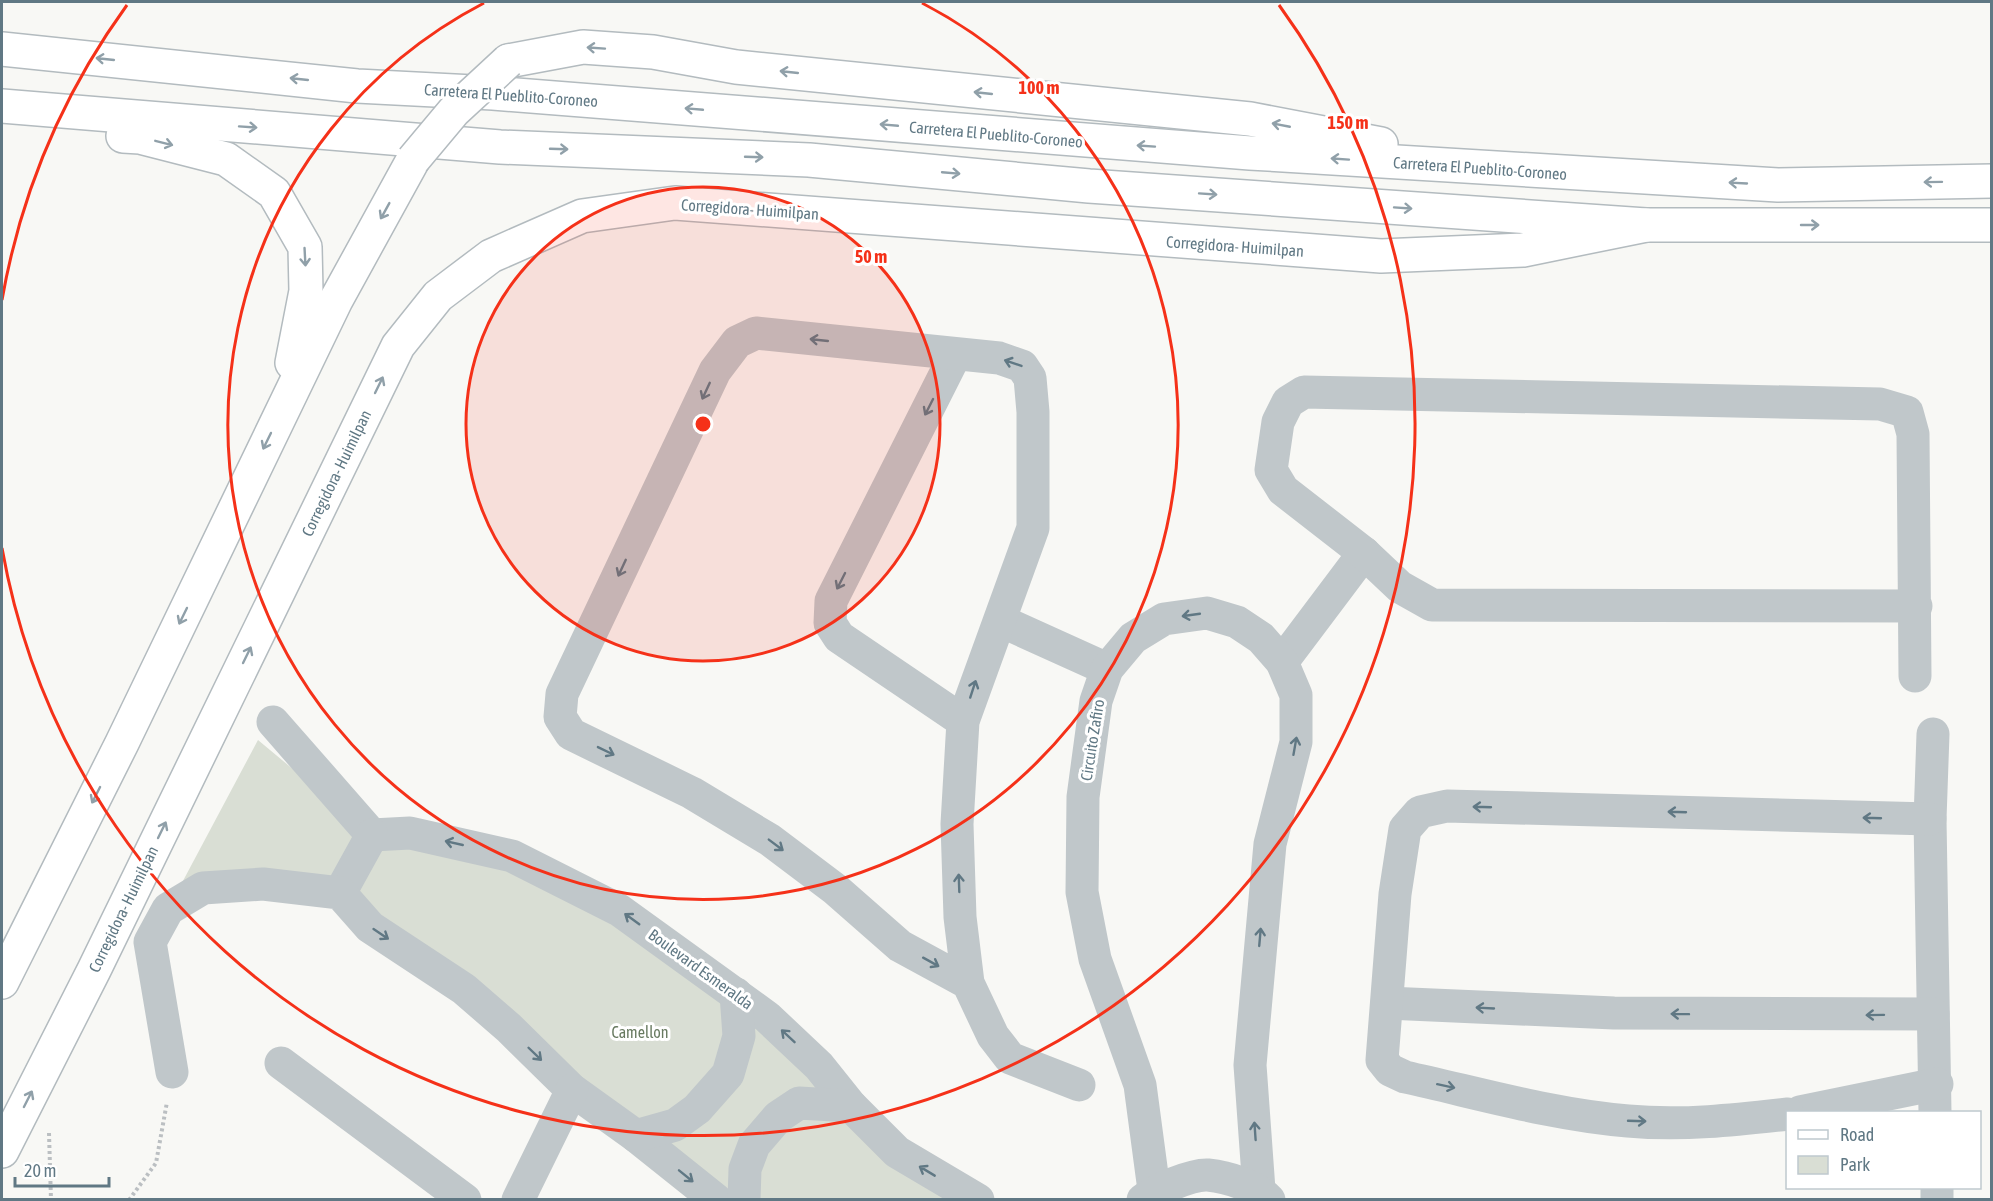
<svg xmlns="http://www.w3.org/2000/svg" width="1993" height="1201" font-family="'Asap Condensed',sans-serif">
	<rect width="100%" height="100%" fill="#f8f8f5"/>
	<path fill="#d9ded4" d="M258,740L372,835L512,856L819,1066L978,1199H716L340,893L263,884L168,909Z"/>
	<g fill="none" stroke-linecap="round" stroke-linejoin="round">
		<defs>
			<g id="secondary">
				<path d="M2,49L357,86L493,93L1250,153L1778,185L1992,181"/>
				<path d="M508,61L583,47L653,52L736,67L1250,119L1381,144"/>
				<path d="M2,106L500,147L809,160L1089,186L1646,225H1992"/>
				<path d="M123,136L140,137L226,159L274,193L305,247L306,291L292,363"/>
				<path d="M2,982L122,743L336,300L413,160"/>
				<path d="M2,1151L94,970L398,346L438,296L491,256L582,216L675,203L1381,256L1523,250L1646,225"/>
			</g>
		</defs>
		<use href="#secondary" stroke="#b3bbbf" stroke-width="36"/>
		<g stroke="#bbbfc2" stroke-width="4" stroke-dasharray="3 3" stroke-linecap="butt">
			<path d="M49,1133L51,1200"/>
			<path d="M129,1200L156,1163L167,1102"/>
		</g>
		<g stroke="#c0c7ca" stroke-width="33">
			<path d="M955,355L831,601L830,623L839,637L963,721"/>
			<path d="M1001,621L1107,669"/>
			<path d="M1282,662L1364,553"/>
			<path d="M1915,676L1913,434L1907,412L1880,404L1304,392L1288,402L1278,422L1271,470L1283,490L1364,553L1400,587L1432,605L1916,606"/>
			<path d="M273,722L372,835"/>
			<path d="M1933,734L1930,819L1935,1112"/>
			<path d="M372,835L410,833L512,856L619,910L767,1017L819,1066L851,1106L897,1152L978,1200"/>
			<path d="M340,893L372,835"/>
			<path d="M968,983L900,946L835,889L770,840L692,793L571,734L560,717L562,694L715,371L737,342L756,333L999,358L1022,366L1030,378L1033,412V528L963,721L957,824L960,917L968,983L993,1036L1010,1058L1079,1085"/>
			<path d="M1387,1003L1614,1013L1933,1014"/>
			<path d="M281,1063L465,1200"/>
			<path d="M172,1072L150,942L168,909L203,888L263,884L340,893L370,927L464,989L509,1028L572,1090L636,1136L716,1200"/>
			<path d="M1800,1112L1937,1084"/>
			<path d="M1788,1114C1735,1120 1682,1126 1628,1121C1553,1115 1478,1093 1405,1077L1390,1070L1382,1060L1395,894L1405,829L1420,812L1447,806L1930,819"/>
			<path d="M636,1136L675,1125L697,1109L728,1074L739,1036L736,994"/>
			<path d="M1937,1188V1200"/>
			<path d="M1154,1190L1140,1085L1095,959L1082,892L1083,797L1096,701L1107,669L1133,638L1164,619L1207,613L1237,622L1261,638L1282,662L1296,695V742L1270,844L1250,1065L1259,1190"/>
			<path d="M518,1200L572,1090"/>
			<path d="M744,1200L745,1169L754,1145L778,1117L799,1103L851,1106"/>
			<path d="M1143,1200C1155,1190 1192,1174 1208,1175C1228,1177 1256,1186 1269,1200"/>
		</g>
		<use href="#secondary" stroke="#fff" stroke-width="33"/>
		<defs>
			<path id="secondary-bridge" d="M413,160L454,111L508,61"/>
		</defs>
		<use href="#secondary-bridge" stroke="#b3bbbf" stroke-width="36" stroke-linecap="butt"/>
		<use href="#secondary-bridge" stroke="#fff" stroke-width="33"/>
	</g>
	<defs><path id="oneway-shaft" d="M-6 0H5M1.5-3L5.5 0L1.5 3" fill="none" stroke-width="1.6" stroke-linecap="round" stroke-linejoin="round" transform="scale(1.5)"/></defs>
	<g stroke="#90a0a9">
		<use href="#oneway-shaft" transform="translate(596 48) rotate(-176)"/>
		<use href="#oneway-shaft" transform="translate(105 59) rotate(-174)"/>
		<use href="#oneway-shaft" transform="translate(789 72) rotate(-174)"/>
		<use href="#oneway-shaft" transform="translate(299 79) rotate(-174)"/>
		<use href="#oneway-shaft" transform="translate(983 93) rotate(-174)"/>
		<use href="#oneway-shaft" transform="translate(694 109) rotate(-175)"/>
		<use href="#oneway-shaft" transform="translate(889 125) rotate(-175)"/>
		<use href="#oneway-shaft" transform="translate(1281 125) rotate(-169)"/>
		<use href="#oneway-shaft" transform="translate(248 127) rotate(4)"/>
		<use href="#oneway-shaft" transform="translate(164 143) rotate(14)"/>
		<use href="#oneway-shaft" transform="translate(1146 146) rotate(-176)"/>
		<use href="#oneway-shaft" transform="translate(559 149) rotate(2)"/>
		<use href="#oneway-shaft" transform="translate(754 157) rotate(2)"/>
		<use href="#oneway-shaft" transform="translate(1340 159) rotate(-176)"/>
		<use href="#oneway-shaft" transform="translate(951 173) rotate(5)"/>
		<use href="#oneway-shaft" transform="translate(1933 182) rotate(179)"/>
		<use href="#oneway-shaft" transform="translate(1738 183) rotate(-177)"/>
		<use href="#oneway-shaft" transform="translate(1208 194) rotate(4)"/>
		<use href="#oneway-shaft" transform="translate(1403 208) rotate(4)"/>
		<use href="#oneway-shaft" transform="translate(385 211) rotate(119)"/>
		<use href="#oneway-shaft" transform="translate(1810 225)"/>
		<use href="#oneway-shaft" transform="translate(305 257) rotate(87)"/>
		<use href="#oneway-shaft" transform="translate(379 385) rotate(-64)"/>
		<use href="#oneway-shaft" transform="translate(267 441) rotate(116)"/>
		<use href="#oneway-shaft" transform="translate(183 616) rotate(116)"/>
		<use href="#oneway-shaft" transform="translate(247 655) rotate(-64)"/>
		<use href="#oneway-shaft" transform="translate(96 795) rotate(117)"/>
		<use href="#oneway-shaft" transform="translate(162 830) rotate(-64)"/>
		<use href="#oneway-shaft" transform="translate(28 1099) rotate(-63)"/>
	</g>
	<g stroke="#607884">
		<use href="#oneway-shaft" transform="translate(819 340) rotate(-174)"/>
		<use href="#oneway-shaft" transform="translate(1013 363) rotate(-161)"/>
		<use href="#oneway-shaft" transform="translate(706 391) rotate(115)"/>
		<use href="#oneway-shaft" transform="translate(929 407) rotate(117)"/>
		<use href="#oneway-shaft" transform="translate(622 568) rotate(115)"/>
		<use href="#oneway-shaft" transform="translate(841 581) rotate(117)"/>
		<use href="#oneway-shaft" transform="translate(1191 615) rotate(172)"/>
		<use href="#oneway-shaft" transform="translate(973 689) rotate(-72)"/>
		<use href="#oneway-shaft" transform="translate(1295 746) rotate(-80)"/>
		<use href="#oneway-shaft" transform="translate(606 751) rotate(26)"/>
		<use href="#oneway-shaft" transform="translate(1482 807) rotate(-178)"/>
		<use href="#oneway-shaft" transform="translate(1677 812) rotate(-178)"/>
		<use href="#oneway-shaft" transform="translate(1872 818) rotate(-178)"/>
		<use href="#oneway-shaft" transform="translate(454 843) rotate(-167)"/>
		<use href="#oneway-shaft" transform="translate(776 845) rotate(37)"/>
		<use href="#oneway-shaft" transform="translate(959 883) rotate(-92)"/>
		<use href="#oneway-shaft" transform="translate(632 919) rotate(-144)"/>
		<use href="#oneway-shaft" transform="translate(381 934) rotate(34)"/>
		<use href="#oneway-shaft" transform="translate(1260 937) rotate(-85)"/>
		<use href="#oneway-shaft" transform="translate(931 962) rotate(29)"/>
		<use href="#oneway-shaft" transform="translate(1485 1008) rotate(-177)"/>
		<use href="#oneway-shaft" transform="translate(1680 1014) rotate(-179)"/>
		<use href="#oneway-shaft" transform="translate(1875 1015) rotate(179)"/>
		<use href="#oneway-shaft" transform="translate(788 1036) rotate(-137)"/>
		<use href="#oneway-shaft" transform="translate(535 1054) rotate(44)"/>
		<use href="#oneway-shaft" transform="translate(1446 1086) rotate(12)"/>
		<use href="#oneway-shaft" transform="translate(1637 1121) rotate(2)"/>
		<use href="#oneway-shaft" transform="translate(1255 1131) rotate(-94)"/>
		<use href="#oneway-shaft" transform="translate(927 1171) rotate(-149)"/>
		<use href="#oneway-shaft" transform="translate(686 1176) rotate(39)"/>
	</g>
	<circle cx="703" cy="424" r="237" fill="#f53119" fill-opacity=".12"/>
	<g fill="none" stroke="#f53119" stroke-width="3">
		<circle cx="703" cy="424" r="237"/>
		<path d="M922 3A475 475 0 1 1 484 3"/>
		<path d="M2 300A712 712 0 0 1 127 5M1279 5A712 712 0 1 1 2 548"/>
	</g>
	<g text-anchor="middle" stroke-width="6" stroke-linejoin="round" paint-order="stroke">
		<g font-size="16" fill="#607884" stroke="#fff">
			<text transform="translate(511 95) rotate(4)" y="6">Carretera El Pueblito-Coroneo</text>
			<text transform="translate(996 134) rotate(5)" y="6">Carretera El Pueblito-Coroneo</text>
			<text transform="translate(1480 168) rotate(4)" y="6">Carretera El Pueblito-Coroneo</text>
			<text transform="translate(750 209) rotate(4)" y="6">Corregidora- Huimilpan</text>
			<text transform="translate(1235 246) rotate(4)" y="6">Corregidora- Huimilpan</text>
			<text transform="translate(336 473) rotate(-64)" y="6">Corregidora- Huimilpan</text>
			<text transform="translate(1092 740) rotate(-81)" y="6">Circuito Zafiro</text>
			<text transform="translate(123 909) rotate(-64)" y="6">Corregidora- Huimilpan</text>
			<text transform="translate(701 969) rotate(36)" y="6">Boulevard Esmeralda</text>
		</g>
		<g font-size="16" fill="#687a60" stroke="#fff">
			<text x="640" y="1038">Camellon</text>
		</g>
	</g>
	<circle cx="703" cy="424" r="9" fill="#f53119" stroke="#fff" stroke-width="3"/>
	<g font-size="18" text-anchor="middle" font-weight="bold" fill="#f53119" stroke="#fff" stroke-width="6" stroke-linejoin="round" paint-order="stroke">
		<text x="1039" y="94">100 m</text>
		<text x="1348" y="129">150 m</text>
		<text x="871" y="263">50 m</text>
	</g>
	<rect width="1993" height="1201" fill="none" stroke="#607884" stroke-width="6"/>
	<rect x="1786" y="1111" width="195" height="78" fill="#ffffff" stroke="#bfc9ce" stroke-width="1.5"/>
	<rect x="1798" y="1130" width="30" height="9" fill="#ffffff" stroke="#bfc9ce" stroke-width="1.5"/>
	<text x="1840" y="1141" font-size="18" fill="#607884">Road</text>
	<rect x="1798" y="1156" width="30" height="18" fill="#d9ded4" stroke="#bfc9ce" stroke-width="1.5"/>
	<text x="1840" y="1171" font-size="18" fill="#607884">Park</text>
	<path d="M15 1177v9h94v-9" fill="none" stroke="#607884" stroke-width="3"/>
	<text x="24" y="1177" font-size="18" fill="#607884" stroke="#ffffff" stroke-width="4.5" paint-order="stroke">20 m</text>
</svg>
